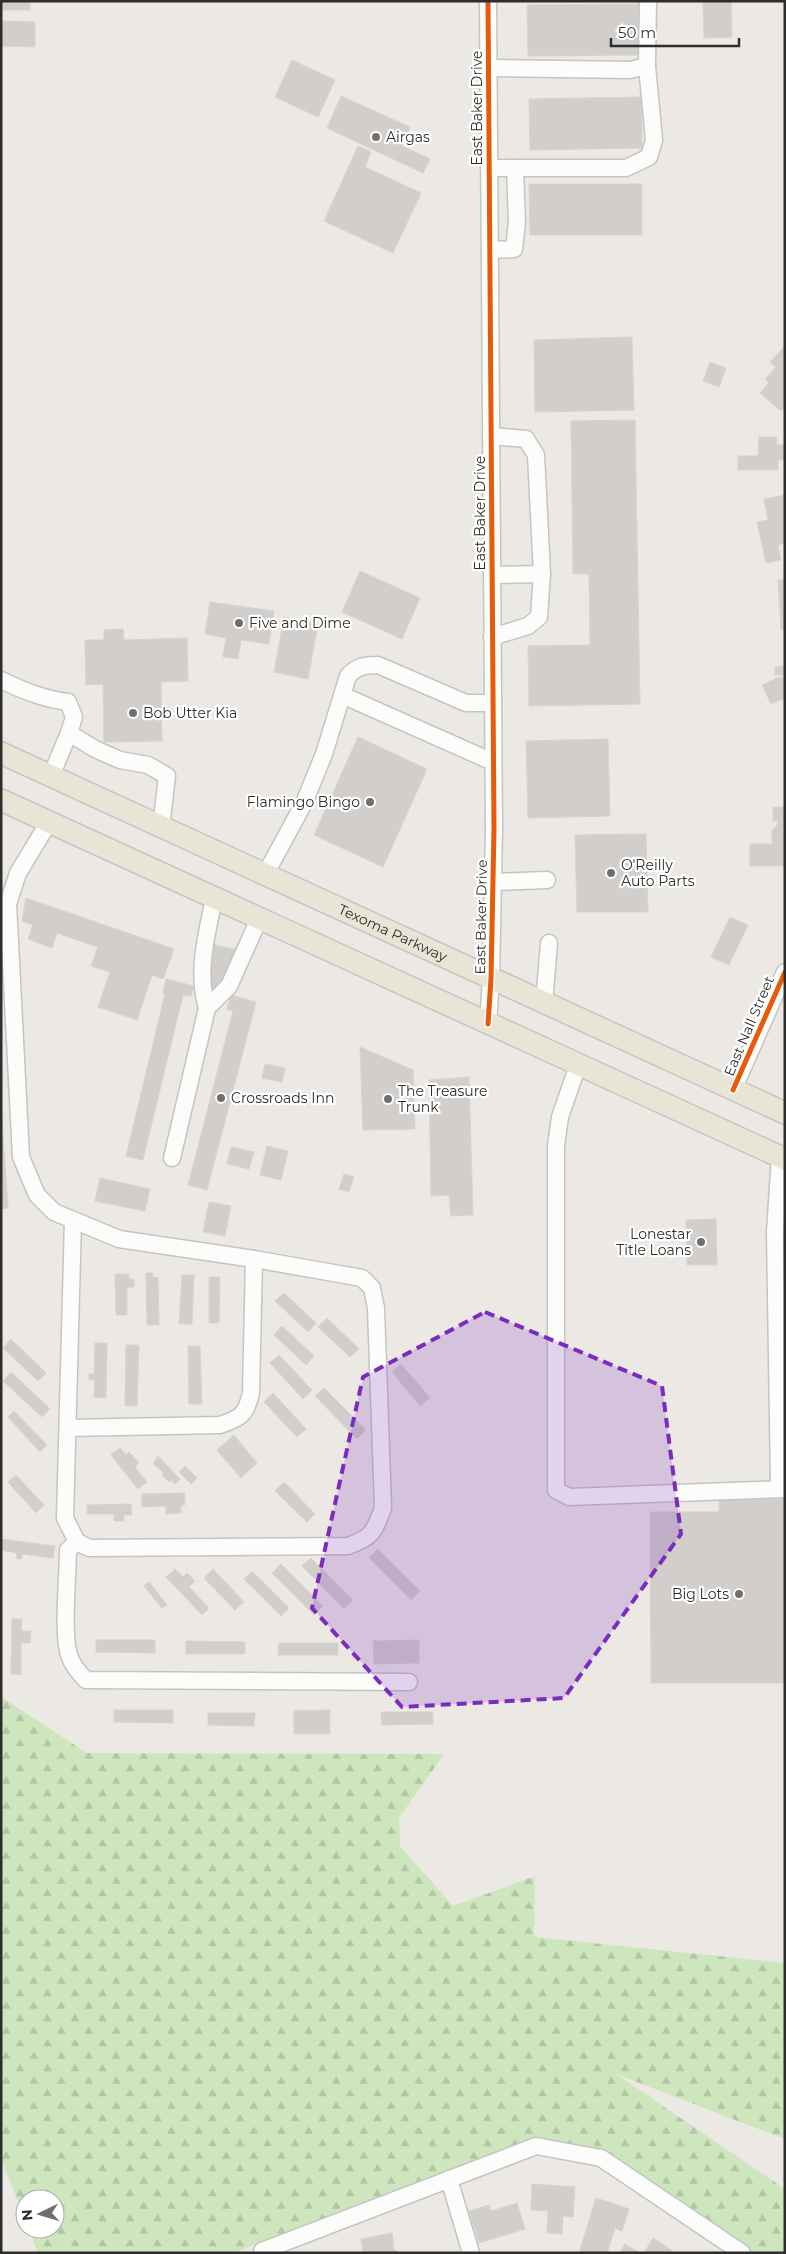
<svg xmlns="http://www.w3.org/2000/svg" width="786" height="2254" font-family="Montserrat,sans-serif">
	<defs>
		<pattern id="forest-firs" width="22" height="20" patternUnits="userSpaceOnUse" patternTransform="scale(1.25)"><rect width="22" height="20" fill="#cee6be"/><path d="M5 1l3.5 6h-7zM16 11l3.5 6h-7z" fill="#b1c6a4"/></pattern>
	</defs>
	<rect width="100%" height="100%" fill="#ece8e4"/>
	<path fill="url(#forest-firs)" d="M1,1697L87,1753L444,1754L399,1818L400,1846L453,1906L535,1876L534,1937L785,1963V2139L616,2074L785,2189V2253H754L605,2153L536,2139L238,2251L239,2253H38L29,2229H55V2199H25V2219L1,2158Z"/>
	<g fill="#d1cecb" stroke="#d7d4d0">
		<rect x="1" y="1" width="29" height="9"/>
		<path d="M703,1H731L732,37L704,38Z"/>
		<path d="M640,4V55L528,56L527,5Z"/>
		<path d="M1,21L35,22V47L1,46Z"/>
		<path d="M292,60L335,80L318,117L275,97Z"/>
		<path d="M341,96L410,127L402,146L430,159L423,173L327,128Z"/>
		<path d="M641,97L642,148L530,150L529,99Z"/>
		<path d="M358,146L371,152L365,167L421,193L393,253L324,221Z"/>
		<path d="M529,184H642V235H530Z"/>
		<path d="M632,337L634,410L535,412L534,340Z"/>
		<path d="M785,346V407L781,411L760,393L769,383L765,379L776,367L770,362Z"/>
		<path d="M710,362L726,368L719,387L703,381Z"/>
		<path d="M635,420L640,704L529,706L528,646L590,645L589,574H573L571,421Z"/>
		<path d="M759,437H777V445H785V460H778V470H738V456H758Z"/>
		<path d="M785,495V543L778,545L781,560L766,563L757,522L768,520L764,499Z"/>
		<path d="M360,571L420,598L402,639L342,612Z"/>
		<path d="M778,580H785V630H781Z"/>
		<path d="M210,602L274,611L269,644L241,640L238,659L223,657L226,638L205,634Z"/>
		<path d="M284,617L318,624L308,679L274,672Z"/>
		<path d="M123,629L124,640L187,638L188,681L161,682L162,741L104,742L103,684L86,685L85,640H104V630Z"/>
		<path d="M784,664H785V698L771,704L762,685L777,678L784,677V675H775V667L783,666Z"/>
		<path d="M358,737L427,769L383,867L314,835Z"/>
		<path d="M608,739L610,816L528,818L526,741Z"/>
		<path d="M773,807H785V866H750V844H772V830L777,826V819L773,822Z"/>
		<path d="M646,834L648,912H577L575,835Z"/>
		<path d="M26,898L174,949L163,979L152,975L137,1020L98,1007L110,972L91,966L98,947L57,933L52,948L28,939L33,925L22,921Z"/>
		<path d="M730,917L748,925L729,965L711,957Z"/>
		<path d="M211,944L238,950L224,990L207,987L213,959L208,958Z"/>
		<path d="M166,979L194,986L191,996L183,995L143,1160L126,1156L165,994L163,993Z"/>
		<path d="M231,995L256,1002L207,1190L188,1185L233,1011L227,1009Z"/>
		<path d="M360,1047L413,1070L415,1129L363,1130Z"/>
		<path d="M265,1064L285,1068L282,1082L262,1078Z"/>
		<path d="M469,1077L473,1215L451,1216L449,1195L431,1196L429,1080Z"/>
		<path d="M1,1106L8,1208L1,1209Z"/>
		<path d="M267,1146L288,1151L281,1180L260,1175Z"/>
		<path d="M231,1147L254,1152L249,1169L227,1164Z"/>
		<path d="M344,1174L354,1177L349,1192L339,1189Z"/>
		<path d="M100,1178L150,1189L145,1211L95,1201Z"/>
		<path d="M209,1202L231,1206L225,1236L203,1232Z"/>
		<path d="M716,1219L717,1265H687L686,1220Z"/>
		<path d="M146,1273H153V1277H158L159,1325H147Z"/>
		<path d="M115,1274H129V1279H134V1287H127V1315H116Z"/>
		<path d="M182,1275H194L192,1324H179Z"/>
		<path d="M209,1277H220L219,1323H209Z"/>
		<path d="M284,1293L316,1323L308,1332L275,1301Z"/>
		<path d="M327,1318L359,1349L350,1357L318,1327Z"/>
		<path d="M282,1326L314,1356L306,1365L274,1335Z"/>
		<path d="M11,1339L46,1373L38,1381L3,1348Z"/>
		<path d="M95,1343H107L106,1398L94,1397L95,1380H89V1374H94Z"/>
		<path d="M126,1345H139L137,1406H125Z"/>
		<path d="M188,1346H200L202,1404H189Z"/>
		<path d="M279,1355L312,1390L303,1399L270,1363Z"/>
		<path d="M401,1364L430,1398L420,1406L392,1372Z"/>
		<path d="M11,1372L50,1409L42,1417L3,1381Z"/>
		<path d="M324,1388L366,1430L357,1439L315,1396Z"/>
		<path d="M273,1393L306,1429L297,1437L264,1402Z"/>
		<path d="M14,1411L47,1445L40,1452L8,1417Z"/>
		<path d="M234,1435L257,1463L241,1478L217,1450Z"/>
		<path d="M120,1448L126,1455L129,1452L139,1463L135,1467L147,1482L138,1489L111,1455Z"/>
		<path d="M158,1456L180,1479L175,1484L171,1480L169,1482L162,1475L163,1472L153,1464Z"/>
		<path d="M185,1466L197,1478L191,1484L179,1472Z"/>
		<path d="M16,1475L44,1505L36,1513L8,1482Z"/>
		<path d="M284,1482L315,1514L307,1522L275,1491Z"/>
		<path d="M185,1493V1505H181V1513L166,1514V1506L142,1507V1494Z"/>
		<path d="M719,1499H785V1683H651L650,1512H719Z"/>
		<path d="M131,1504L132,1515H124V1521H114V1514H87V1505Z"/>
		<path d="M1,1539L55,1546L53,1558L22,1554V1559L16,1558L17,1553L1,1550Z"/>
		<path d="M378,1549L420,1591L411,1600L369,1558Z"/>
		<path d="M311,1558L353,1600L344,1609L302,1566Z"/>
		<path d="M281,1564L323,1606L314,1615L272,1573Z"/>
		<path d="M175,1569L183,1577L187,1573L195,1581L189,1587L209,1608L202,1615L166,1577Z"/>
		<path d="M213,1569L244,1602L235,1610L204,1578Z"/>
		<path d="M252,1571L289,1608L281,1616L244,1579Z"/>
		<path d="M149,1582L167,1605L162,1608L144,1586Z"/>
		<path d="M12,1619H22L21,1631H31L30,1643H21V1675L11,1674Z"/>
		<path d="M96,1640H155V1653L96,1652Z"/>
		<path d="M419,1640V1663L374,1664L373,1641Z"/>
		<path d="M186,1641L245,1642V1654H186Z"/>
		<path d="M279,1643H338V1655H278Z"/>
		<path d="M114,1710H173V1723L114,1722Z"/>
		<path d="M330,1710V1734H294V1711Z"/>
		<path d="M381,1712H433V1724L382,1725Z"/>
		<path d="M208,1713H255L254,1726L208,1725Z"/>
		<path d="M532,2184L575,2187L573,2217L563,2216L562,2234L547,2233L548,2211L531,2210Z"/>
		<path d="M596,2198L629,2209L622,2231L615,2228L607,2253H579Z"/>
		<path d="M517,2203L525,2229L479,2243L469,2211L489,2205L491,2211Z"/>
		<path d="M392,2233L394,2249L399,2253H363L361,2239Z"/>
		<path d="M653,2238L672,2250L670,2253H644Z"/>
		<path d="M625,2244L640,2253H620Z"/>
	</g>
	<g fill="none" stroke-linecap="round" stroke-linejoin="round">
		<defs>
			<g id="minor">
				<path d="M488,1L494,829L491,979L488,1024"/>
				<path d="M488,68L630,70L647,66L648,1"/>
				<path d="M489,168H626L649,157L654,140L647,66"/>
				<path d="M490,250L514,249L517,222L515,168"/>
				<path d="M491,436L526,439L536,455L542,574L539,617L528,626L492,637"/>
				<path d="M492,575L542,574"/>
				<path d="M1,680C24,691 44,699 68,702L74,717L69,733"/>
				<path d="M342,695L493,762"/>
				<path d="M51,776L69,733L95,749L120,760L148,765L167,776L161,827"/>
				<path d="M49,822L18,873L8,904L21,1157L37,1195L54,1212L119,1239L254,1259L362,1278L372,1288L376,1308L383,1508C374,1532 373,1537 348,1546L89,1548L77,1542L65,1518L73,1220"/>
				<path d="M265,875L304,803L324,754L348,676C357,666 365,665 378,665L466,703H493"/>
				<path d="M493,882L547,880"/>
				<path d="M214,898C207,934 196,972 207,1008L229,986L259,919"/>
				<path d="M544,1003L549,943"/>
				<path d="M578,1065L560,1117L556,1146V1490L569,1497L785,1489"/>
				<path d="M733,1090L785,972"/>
				<path d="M780,1157L775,1232L779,1482L785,1488"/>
				<path d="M172,1158L207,1008"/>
				<path d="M68,1428L220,1425C241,1418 246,1415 251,1393L254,1259"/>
				<path d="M77,1542L68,1550C68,1576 62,1632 69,1655C72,1665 78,1672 86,1680L409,1682"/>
				<path d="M449,2179L471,2253"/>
				<path d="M263,2253L262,2251L536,2146L601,2158L742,2253"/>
			</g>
			<g id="major">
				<path id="s1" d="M1,753L785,1113"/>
				<path d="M1,800L785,1159"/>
			</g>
		</defs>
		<use href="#minor" stroke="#c5c4c5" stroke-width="19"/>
		<use href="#major" stroke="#c6c5c4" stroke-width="24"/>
		<use href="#minor" stroke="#fcfcfb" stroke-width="16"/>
		<use href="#major" stroke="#e8e4d6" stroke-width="21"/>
		<defs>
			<g id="cycleway">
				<path d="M488,1L494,829L491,979L488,1024"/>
				<path d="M733,1090L785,972"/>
			</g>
		</defs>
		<use href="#cycleway" stroke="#fff" stroke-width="8"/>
		<use href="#cycleway" stroke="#e8590c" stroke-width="5"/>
	</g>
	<path fill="#7b2cbf" fill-opacity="0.2" stroke="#7b2cbf" stroke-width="4" stroke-dasharray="10 6" stroke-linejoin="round" d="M485,1312L662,1386L681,1534L564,1698L402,1707L312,1608L363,1377Z"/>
	<g fill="#706f6e" stroke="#fff" stroke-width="2">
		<circle cx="376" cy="137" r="5"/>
		<circle cx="239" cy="623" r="5"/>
		<circle cx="133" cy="713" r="5"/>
		<circle cx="370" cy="802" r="5"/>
		<circle cx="611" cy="873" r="5"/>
		<circle cx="221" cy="1098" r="5"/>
		<circle cx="388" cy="1099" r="5"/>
		<circle cx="701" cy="1242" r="5"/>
		<circle cx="739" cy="1594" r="5"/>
	</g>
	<g text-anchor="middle" stroke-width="4.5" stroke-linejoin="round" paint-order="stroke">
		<g font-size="14" fill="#2e2e2e" stroke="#fff">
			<text transform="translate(477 108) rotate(-90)" y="5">East Baker Drive</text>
			<text transform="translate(480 513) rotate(-90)" y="5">East Baker Drive</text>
			<text transform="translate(481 917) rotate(-89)" y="5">East Baker Drive</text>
			<text dy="5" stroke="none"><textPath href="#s1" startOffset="431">Texoma Parkway</textPath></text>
			<text transform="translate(749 1026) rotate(-67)" y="5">East Nall Street</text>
		</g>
		<g font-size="14" fill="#2e2e2e" stroke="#fff" text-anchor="start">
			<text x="386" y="142">Airgas</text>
			<text x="249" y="628">Five and Dime</text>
			<text x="143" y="718">Bob Utter Kia</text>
			<text x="360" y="807" text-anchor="end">Flamingo Bingo</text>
			<text x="621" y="870">O'Reilly<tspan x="621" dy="16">Auto Parts</tspan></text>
			<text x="398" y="1096">The Treasure<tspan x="398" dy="16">Trunk</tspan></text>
			<text x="231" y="1103">Crossroads Inn</text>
			<text x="691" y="1239" text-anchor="end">Lonestar<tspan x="691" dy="16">Title Loans</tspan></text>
			<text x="729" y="1599" text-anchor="end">Big Lots</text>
		</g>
	</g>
	<rect width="786" height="2254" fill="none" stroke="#2e2e2e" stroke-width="5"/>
	<g transform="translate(40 2214) rotate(265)"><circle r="24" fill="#ffffff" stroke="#ababab"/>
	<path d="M0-4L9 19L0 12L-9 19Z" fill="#706f6e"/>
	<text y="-8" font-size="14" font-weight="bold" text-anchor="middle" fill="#2e2e2e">N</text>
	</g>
	<path d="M611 38v8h128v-8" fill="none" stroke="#2e2e2e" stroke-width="2.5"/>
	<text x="618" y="38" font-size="15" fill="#2e2e2e" stroke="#ffffff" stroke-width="4" paint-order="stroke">50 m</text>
</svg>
